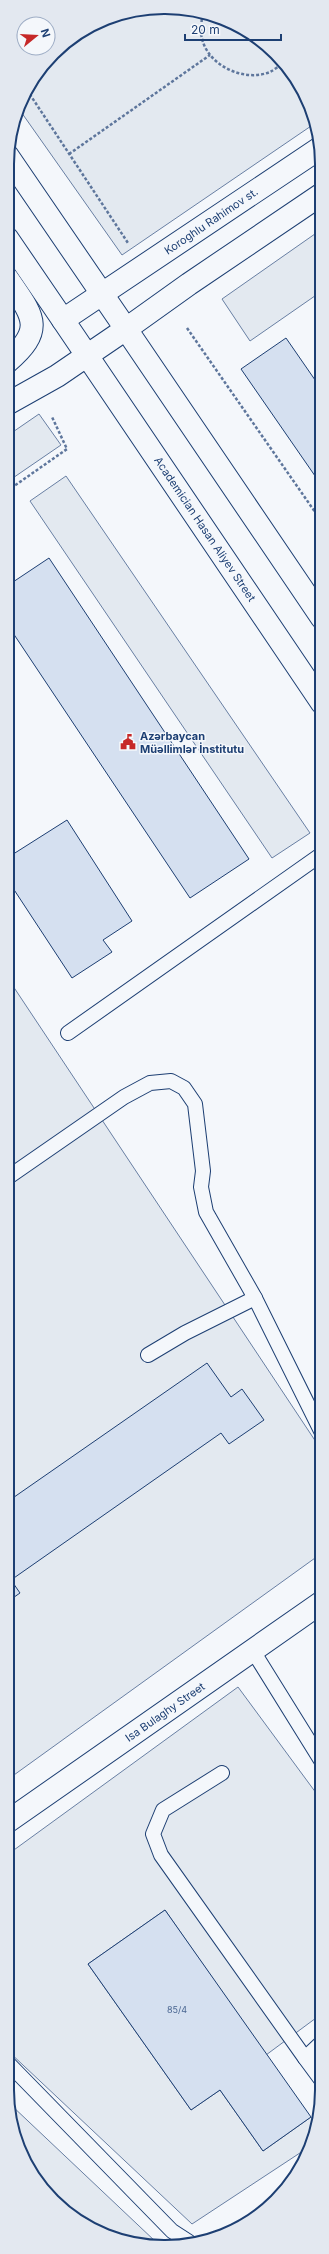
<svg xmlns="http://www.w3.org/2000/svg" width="329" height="2254" font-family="Inter,sans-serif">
	<rect width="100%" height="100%" fill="#f4f7fb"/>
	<g fill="#e3e9f0" stroke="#687fa3">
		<path d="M175,7L225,19L276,53L306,95L314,124L122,255L19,109L23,95L61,46L114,15Z"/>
		<path d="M322,229V291L250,341L222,299Z"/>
		<path d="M7,299L13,307L12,330L7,334Z"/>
		<path d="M39,414L61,445L7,482V436Z"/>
		<path d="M66,476L310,833L272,858L30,501Z"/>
		<path d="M7,977L322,1451V1553L7,1780Z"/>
		<path d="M238,1687L322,1801V2025L316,2018L266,2055L165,1910L88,1964L191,2110L220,2090L263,2151L311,2117L315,2124L309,2147L192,2224L7,2050V1855Z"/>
		<path d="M10,2104L156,2242L159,2246L154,2247L95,2231L53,2201L19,2150Z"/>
	</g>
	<g fill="#d5e0f0" stroke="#1d3f73">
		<path d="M286,338L322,390V486L241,369Z"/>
		<path d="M49,558L249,859L190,898L7,624V586Z"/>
		<path d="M67,820L132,921L103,940L112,952L72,978L7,879V858Z"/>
		<path d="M207,1363L231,1397L242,1389L264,1420L229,1444L221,1433L11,1580L20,1593L7,1602V1502Z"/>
		<path d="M165,1910L311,2117L263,2151L220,2090L191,2110L88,1964Z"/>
	</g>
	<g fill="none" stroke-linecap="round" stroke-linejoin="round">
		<defs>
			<g id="lane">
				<path d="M68,1033L322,854"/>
				<path d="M7,1178L124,1097L150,1083L171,1081L184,1088L195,1104L203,1171L201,1187L206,1212L255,1298L322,1433"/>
				<path d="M148,1355L185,1333L255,1298"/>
				<path d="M253,1651L322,1762"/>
				<path d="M222,1773L163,1810L153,1834L161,1855L305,2058"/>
				<path d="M322,2042L305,2058L322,2081"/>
				<path d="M7,2062L172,2231L189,2242"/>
			</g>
			<g id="street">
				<path d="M7,362C47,328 32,315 7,278"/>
				<path d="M7,1822L322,1602"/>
			</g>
			<g id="secondary">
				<path d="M320,148L63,320L322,703"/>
				<path d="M322,194L189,284L126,329L322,618"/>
			</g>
			<g id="primary">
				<path d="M7,238L63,320"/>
				<path d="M7,404L57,376L126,329L7,155"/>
			</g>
		</defs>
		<use href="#lane" stroke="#1d3f73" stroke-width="16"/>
		<use href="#street" stroke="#1d3f73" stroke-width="24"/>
		<use href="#secondary" stroke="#1d3f73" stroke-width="24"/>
		<use href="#primary" stroke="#1d3f73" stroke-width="24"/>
		<g stroke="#5e769c" stroke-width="2.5" stroke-dasharray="3 2" stroke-linecap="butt">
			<path d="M202,14C202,20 201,26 201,32C203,64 243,83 270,72C274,70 279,66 283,63"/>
			<path d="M27,90L128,243"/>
			<path d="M69,154L210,55"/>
			<path d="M187,328L322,522"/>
			<path d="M7,491L67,449L52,417"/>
		</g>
		<use href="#lane" stroke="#f4f7fb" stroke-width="14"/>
		<use href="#street" stroke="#f4f7fb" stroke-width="22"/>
		<use href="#secondary" stroke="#f4f7fb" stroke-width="22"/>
		<use href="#primary" stroke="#f4f7fb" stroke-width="22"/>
	</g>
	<defs>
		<symbol id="civic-bare" viewBox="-9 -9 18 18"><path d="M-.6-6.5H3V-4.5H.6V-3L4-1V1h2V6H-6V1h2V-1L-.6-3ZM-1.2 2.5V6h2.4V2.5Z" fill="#c62828" stroke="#f4f7fb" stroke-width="2.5" paint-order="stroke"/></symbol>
	</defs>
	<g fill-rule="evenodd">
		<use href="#civic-bare" x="117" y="731" width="22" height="22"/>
	</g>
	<g text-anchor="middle" stroke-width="3" stroke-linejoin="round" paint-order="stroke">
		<g font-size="9" fill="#4b6792">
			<text x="177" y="2013">85/4</text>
		</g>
		<g font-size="11" fill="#1d3f73" stroke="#f4f7fb">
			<text transform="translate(211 221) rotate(-34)" y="4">Koroghlu Rahimov st.</text>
			<text transform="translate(205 529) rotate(56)" y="4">Academician Hasan Aliyev Street</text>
			<text transform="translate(165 1712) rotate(-35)" y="4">Isa Bulaghy Street</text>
		</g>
		<g font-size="11" font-weight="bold" fill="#1d3f73" stroke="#f4f7fb" text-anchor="start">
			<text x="140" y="740">Azərbaycan<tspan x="140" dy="13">Müəllimlər İnstitutu</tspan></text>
		</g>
	</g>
	<path d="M0 0H329V2254H0ZM164 14H165A150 150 0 0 1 315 164V2090A150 150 0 0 1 165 2240H164A150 150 0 0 1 14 2090V164A150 150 0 0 1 164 14Z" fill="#e3e8f0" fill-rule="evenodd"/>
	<path fill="none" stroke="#1d3f73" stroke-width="2" d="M164 14H165A150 150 0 0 1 315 164V2090A150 150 0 0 1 165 2240H164A150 150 0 0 1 14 2090V164A150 150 0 0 1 164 14Z"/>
	<g transform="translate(36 36) rotate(72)"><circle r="19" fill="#f4f7fb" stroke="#9eadc5"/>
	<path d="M0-3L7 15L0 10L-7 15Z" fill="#c62828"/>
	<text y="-6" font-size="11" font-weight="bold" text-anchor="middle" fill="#1d3f73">N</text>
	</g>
	<path d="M185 34v6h96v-6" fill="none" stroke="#1d3f73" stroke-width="2"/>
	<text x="191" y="34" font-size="12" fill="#1d3f73" stroke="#f4f7fb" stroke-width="3" paint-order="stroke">20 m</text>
</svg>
